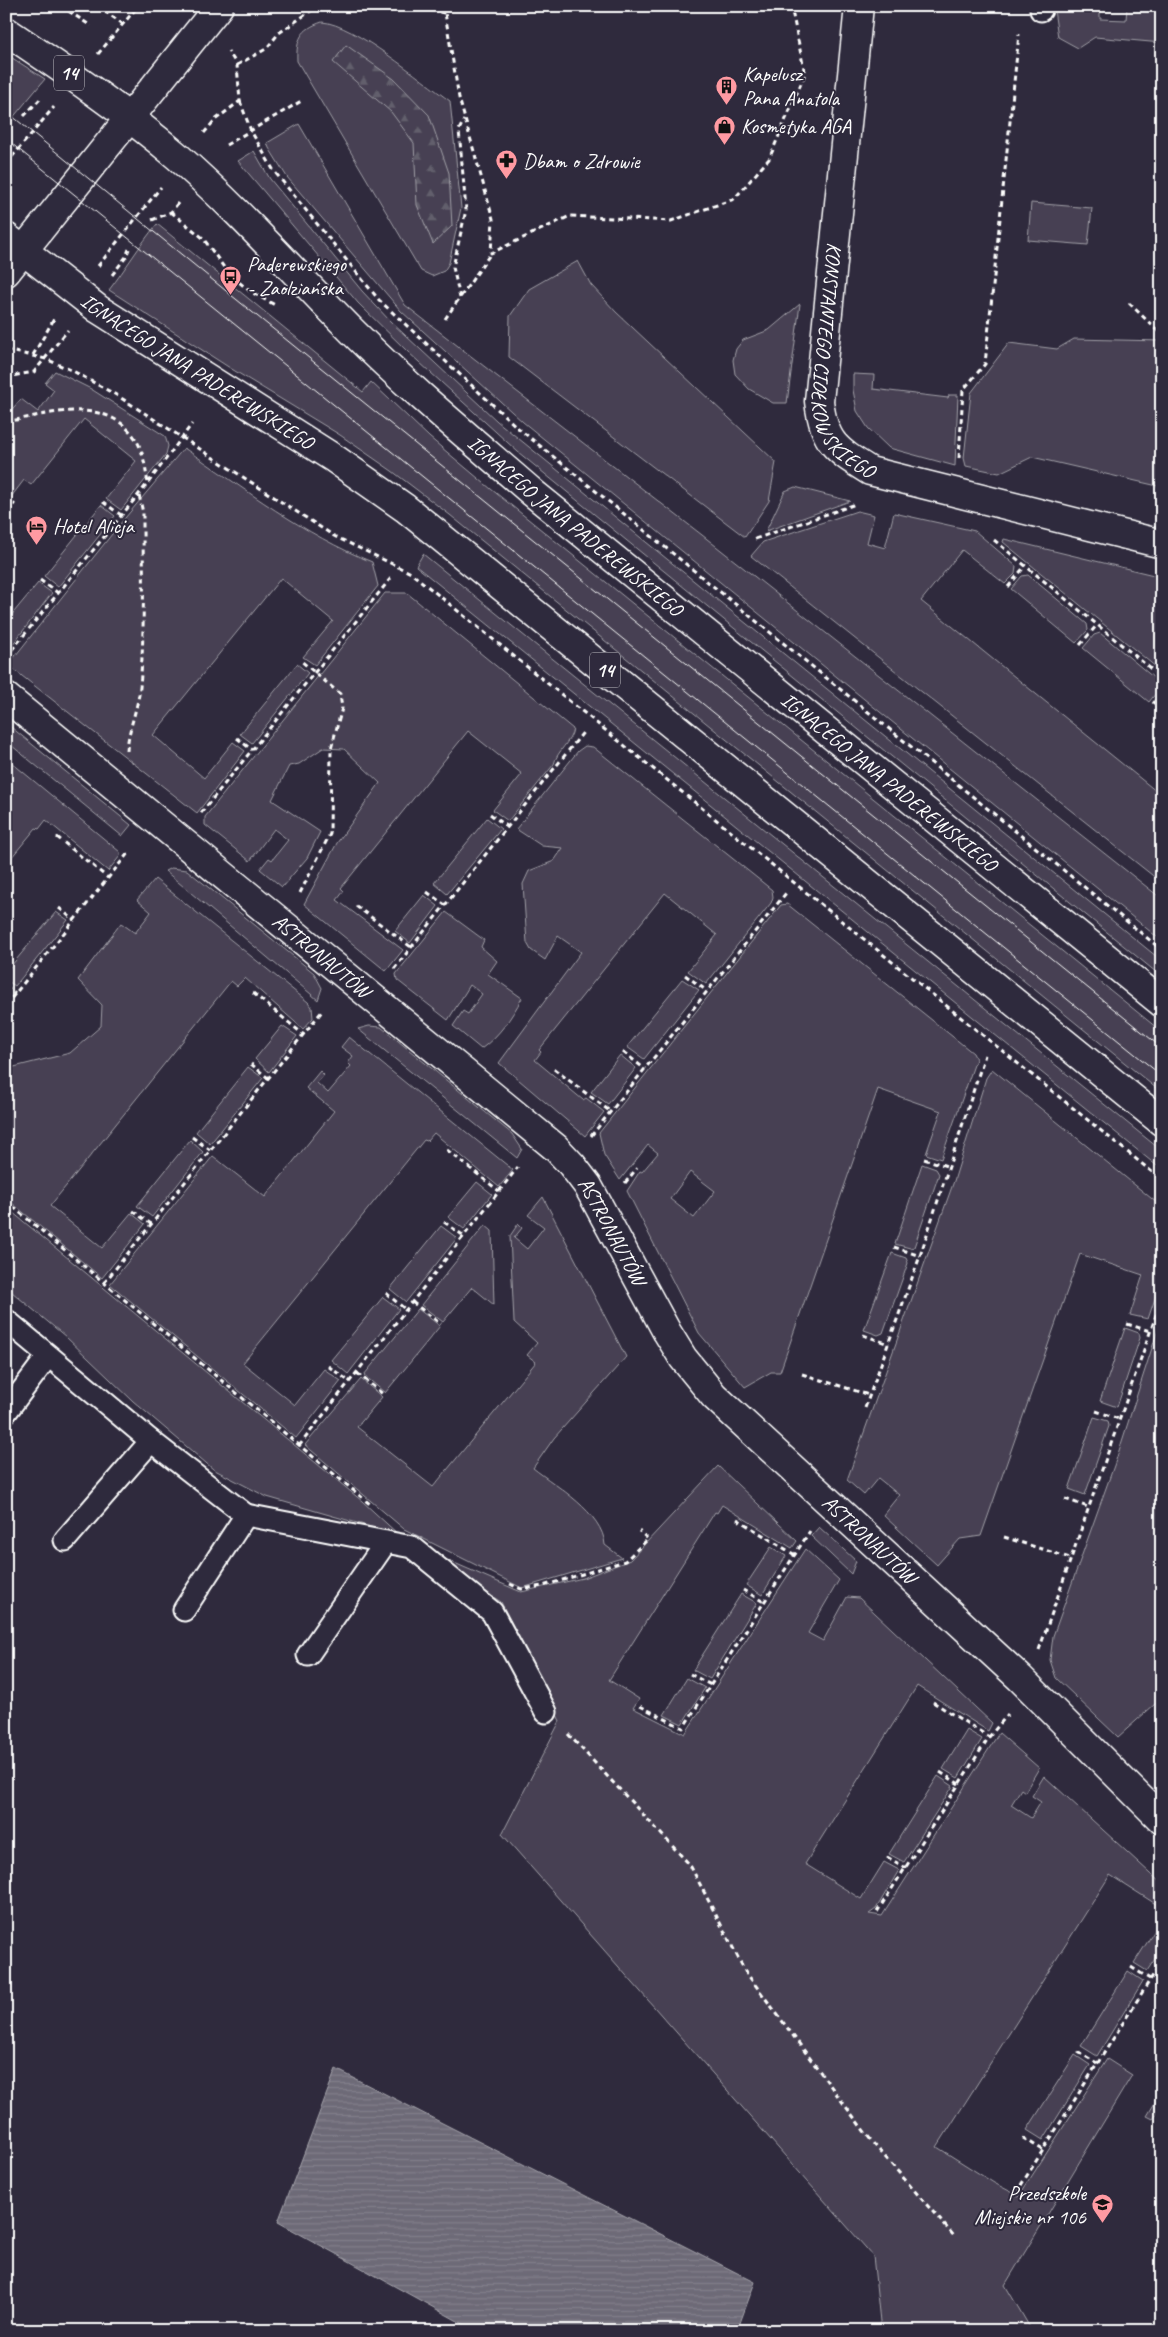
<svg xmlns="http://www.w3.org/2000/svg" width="1168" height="2337" font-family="Caveat,sans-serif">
	<defs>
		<pattern id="forest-firs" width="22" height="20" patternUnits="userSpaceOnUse" patternTransform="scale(1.25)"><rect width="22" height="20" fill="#464152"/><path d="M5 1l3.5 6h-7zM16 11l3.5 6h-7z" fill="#625e6c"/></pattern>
		<pattern id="water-rules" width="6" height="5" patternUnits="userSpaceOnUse" patternTransform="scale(1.25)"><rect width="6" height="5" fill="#6d6a77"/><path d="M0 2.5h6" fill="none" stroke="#83808b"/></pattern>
	</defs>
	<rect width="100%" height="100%" fill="#2f2a3d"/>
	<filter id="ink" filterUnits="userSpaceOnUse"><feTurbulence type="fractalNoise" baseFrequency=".02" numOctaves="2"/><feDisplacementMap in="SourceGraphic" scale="10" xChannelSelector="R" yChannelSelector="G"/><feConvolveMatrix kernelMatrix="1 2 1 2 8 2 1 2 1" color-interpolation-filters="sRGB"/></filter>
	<g filter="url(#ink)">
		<g fill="#464152" stroke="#a2a0a8" fill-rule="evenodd">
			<path d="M1127,6H1162V43L1095,37L1078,48L1058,37L1054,10L1100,12V19L1126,20Z"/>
			<path d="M322,22C354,24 422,81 450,101L461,208L449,263L444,271L432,276L421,271L297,61C296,39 301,29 322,22Z"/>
			<path d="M6,54L45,79L6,126Z"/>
			<path d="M299,124L405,305L702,535L1162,899V941L523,422L401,311L287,177L269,148L267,143Z"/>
			<path d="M254,151L270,179L362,291L390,321L497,421L1162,961V977L518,452L408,352L358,303L238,161Z"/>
			<path d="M1031,203L1092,208L1088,245L1028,240Z"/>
			<path d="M157,224L363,392L371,382L429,437L491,489L1162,1032V1093L450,515L392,471L340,435L230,368L109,290C126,268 139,246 157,224Z"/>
			<path d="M578,261L591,285L616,312L776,462L769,501L745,537L509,357L510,316L529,289Z"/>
			<path d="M800,304L787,403H773L749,389L735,374L733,360L736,349L743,340L769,330Z"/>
			<path d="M1074,339L1162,341V487L1032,457L999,473L966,466L964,458L971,393L1009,343L1057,349Z"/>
			<path d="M55,371L91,389L165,436L168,446L166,454L121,510L106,499L136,461L84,419L31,485L24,480L11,497L6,494V416L21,399L38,412L54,390L45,383Z"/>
			<path d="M853,374L874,375L873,389L948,398L949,395H958L955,466L889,448L868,428L857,411L853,390Z"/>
			<path d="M184,448C245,489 304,535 372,562L378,586L315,665L303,657L333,621L281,578L153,735L204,778L233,742L245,751L197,813L8,665L120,524Z"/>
			<path d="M795,487L850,501L766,531L785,491Z"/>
			<path d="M101,505L115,516L58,587L44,576Z"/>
			<path d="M857,511L874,515L867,543L885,548L894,513L975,531L1016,566L1015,574L1005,584L962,550L921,601L1162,796V883L751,556L763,542Z"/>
			<path d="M1004,539L1162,577V672L1003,542Z"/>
			<path d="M423,554L1162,1151V1170L416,566Z"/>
			<path d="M1028,575L1087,624L1088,630L1076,643L1011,589L1022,576Z"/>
			<path d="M38,583L52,593L6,653V616L9,618Z"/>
			<path d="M385,593H407L573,729C571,742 557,751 554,764L508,821L493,810L522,774L468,731L341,888L344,891L337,900L403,950L386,971L304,904L337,843L380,783L344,749L323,748L299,764L289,766L272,800L320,832L307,858L282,887L260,869L269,858L272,860L288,840L274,829L250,861L205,825V817Z"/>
			<path d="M1100,633L1160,683V688L1149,702L1083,648L1094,635Z"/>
			<path d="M297,664L308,673L252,743L240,734Z"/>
			<path d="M6,723L131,825L122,836L6,741Z"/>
			<path d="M585,746L593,747L772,890L773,897L771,903L706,984L688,971L717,935L665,893L539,1050L541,1052L535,1060L583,1100L586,1098L604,1112L585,1136L499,1063L581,952L558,936L545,960L531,950L527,943L523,884L529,871L554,861L563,848L542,846L516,829L578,751Z"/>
			<path d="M6,758L120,852V856L108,871L46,820L39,829L36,828L6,864Z"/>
			<path d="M487,818L501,829L447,894L434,883Z"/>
			<path d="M171,868L187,870L314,973L322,988L318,1000L165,871Z"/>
			<path d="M155,879L308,1002L312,1007L313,1018L303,1029L245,978L237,986L231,981L50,1206L102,1248L131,1213L145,1224L102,1278L6,1198V1069L70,1053L101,1026L102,1005L78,980L121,923L135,933L151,912L137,900Z"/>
			<path d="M424,895L438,906L410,943L395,931Z"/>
			<path d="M787,904L973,1053L976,1059L941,1159L926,1154L941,1111L878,1089L780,1372H771L745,1387L699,1333L627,1191L640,1171L642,1172L658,1153L648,1145L620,1180L604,1155L599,1133L781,905ZM690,1172L715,1191L694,1218L670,1199Z"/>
			<path d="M56,912L68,920L15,986L6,980V972Z"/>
			<path d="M446,912L484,940L481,947L497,961L488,974L522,998C511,1018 500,1035 481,1049L453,1026L463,1011L468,1014L482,994L470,985L448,1020L397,980L396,974Z"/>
			<path d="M682,979L699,990L644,1059L627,1047Z"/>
			<path d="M282,1026L297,1036L269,1072L255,1059Z"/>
			<path d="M369,1026L381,1027L512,1134L522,1149L517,1158L358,1029Z"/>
			<path d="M349,1037L513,1170L499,1187L434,1133L427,1141L424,1140L243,1363L295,1405L324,1369L341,1381L296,1438L110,1284L213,1156L265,1197L334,1111L306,1088L320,1071L324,1075L317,1083L328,1093L351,1066L348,1063L353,1056L341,1047Z"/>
			<path d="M620,1055L636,1068L608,1104L591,1092Z"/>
			<path d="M248,1067L263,1078L210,1144L196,1132Z"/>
			<path d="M992,1069L1162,1207V1278L1148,1319L1130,1315L1143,1275L1080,1254L981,1536L960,1539L937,1565L883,1515L899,1495L878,1478L864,1495L847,1480L954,1181L986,1078Z"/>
			<path d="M190,1140L203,1152L152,1217L137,1206Z"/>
			<path d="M922,1164L936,1169L939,1174L914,1247L910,1248L895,1244Z"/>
			<path d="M477,1182L492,1194L464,1229L448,1217Z"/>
			<path d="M543,1197L626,1357L554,1438L533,1468C557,1487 603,1513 605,1545L622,1558L522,1588L404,1529L305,1445L361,1379L382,1397L357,1427L433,1487L536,1362L527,1355L537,1343L514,1322L510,1236L518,1224L522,1228L514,1238L527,1249L544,1227L528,1215Z"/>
			<path d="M6,1207L362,1501L399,1535L267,1497L213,1469L133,1401L66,1337L6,1287Z"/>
			<path d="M485,1225L492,1231L494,1305L472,1287L443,1322L421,1305Z"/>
			<path d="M441,1226L457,1238L406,1302L390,1289Z"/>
			<path d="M892,1253L906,1258L908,1263L883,1333L878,1335L864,1330Z"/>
			<path d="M383,1297L399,1309L348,1374L331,1360Z"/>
			<path d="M418,1309L440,1326L385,1393L364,1375Z"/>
			<path d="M1162,1317V1700L1155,1704L1118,1737L1056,1678L1050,1660L1053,1636L1116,1460Z"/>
			<path d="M1125,1328L1139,1333L1140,1338L1117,1407L1100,1401Z"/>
			<path d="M1094,1417L1108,1421L1109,1426L1085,1495L1069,1489Z"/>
			<path d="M718,1466L797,1541L792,1548L722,1505L717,1513L715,1512L609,1680L639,1699L633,1708L685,1734L805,1549L839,1580L808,1633L823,1641L847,1597L859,1598L992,1723L988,1731L917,1686L805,1864L861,1899L884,1862L899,1870L876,1909L869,1914L882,1916L999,1733L1039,1768L1025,1792L1021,1789L1011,1805L1031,1818L1041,1802L1032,1796L1044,1776L1162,1884V1908L1110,1875L937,2147L994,2183L1019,2196L1107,2059L1132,2075L1005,2285L1032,2331H881L873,2256L502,1834L560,1721L501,1602L413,1545L521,1592L583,1578L630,1560Z"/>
			<path d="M819,1527L856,1561L851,1574L811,1536Z"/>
			<path d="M771,1547L786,1556L762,1595L746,1585Z"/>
			<path d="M741,1594L757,1603L710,1679L693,1670Z"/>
			<path d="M687,1678L705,1688L682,1724L664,1715Z"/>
			<path d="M967,1730L982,1739L958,1778L943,1769Z"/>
			<path d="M938,1776L953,1786L904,1862L889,1854Z"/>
			<path d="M1162,1919V1948L1147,1971L1134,1963Z"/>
			<path d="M1128,1971L1143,1981L1097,2056L1081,2046Z"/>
			<path d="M1075,2055L1090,2065L1043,2140L1027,2130Z"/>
			<path d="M1162,2091V2108L1153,2119L1147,2116Z"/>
		</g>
		<path fill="url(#forest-firs)" stroke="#a2a0a8" d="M346,45L394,79L429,115L449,173L452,226L433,244L417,205L414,143L391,112L333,62Z"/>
		<path fill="url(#water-rules)" stroke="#a7a6ad" d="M336,2069L755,2282L737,2331H476L278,2222Z"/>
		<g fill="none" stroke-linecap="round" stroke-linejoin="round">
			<defs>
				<g id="lane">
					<path d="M1041,10V6"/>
					<path d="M6,1320L151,1441L246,1515L184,1610"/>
					<path d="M6,1412L48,1356"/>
					<path d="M246,1515L386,1542L308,1655"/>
					<path d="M65,1540L151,1441"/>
					<path d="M386,1542L412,1547L492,1612L546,1712"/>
				</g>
				<g id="street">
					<path id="s1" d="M859,6L819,401C824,443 836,450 870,471L1162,544"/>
					<path d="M6,272L219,6"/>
					<path id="s2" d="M6,697L556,1148L572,1165L588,1186L667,1332L683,1358L714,1396L1020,1678L1162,1820"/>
				</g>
				<g id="primary">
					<path id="s3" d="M6,31C64,70 123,110 177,156C239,210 294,273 353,332C410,389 472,440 533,493L1162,1003"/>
					<path id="s4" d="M6,237L98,309L335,459L405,508L1162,1122"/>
				</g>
			</defs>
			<use href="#lane" stroke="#fff" stroke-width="25"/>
			<use href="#street" stroke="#fff" stroke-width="31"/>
			<use href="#primary" stroke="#fff" stroke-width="31"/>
			<g stroke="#fff" stroke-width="3" stroke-dasharray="5 4" stroke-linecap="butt">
				<path d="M61,6L91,26"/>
				<path d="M97,6L123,24"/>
				<path d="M404,6L445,13"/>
				<path d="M448,6L445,13L459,98L493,219L491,253L570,216L671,221L734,199L769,159L805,74L791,6"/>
				<path d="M98,54L138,6"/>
				<path d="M237,65L266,49L279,33L318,6"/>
				<path d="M240,101L251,131L274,171L379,300L518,428L1162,950"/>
				<path d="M24,116L41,98"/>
				<path d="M204,133L215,120L240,101L237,65L228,51"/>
				<path d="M226,145L303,100"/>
				<path d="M6,164L54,107"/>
				<path d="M171,212L203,238L228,273L251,292L275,305"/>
				<path d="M152,220L171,212L178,203"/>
				<path d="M98,266L161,187"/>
				<path d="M112,275L126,257L129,249"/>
				<path d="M460,298L453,267L466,210L459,130L464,120"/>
				<path d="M1129,303L1162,335"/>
				<path d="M445,319L491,253"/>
				<path d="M6,350L46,359L73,371L118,396L334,536L411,573L1162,1180"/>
				<path d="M33,355L54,319"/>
				<path d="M6,377L34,372L68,330"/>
				<path d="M6,422C48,414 106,395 135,438C144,451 145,468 148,483"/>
				<path d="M959,458L963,390L985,364L1019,34"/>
				<path d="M6,498L15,505"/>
				<path d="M103,502L121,515"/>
				<path d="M755,539L856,504"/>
				<path d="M994,540L1162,678"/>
				<path d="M40,580L58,593"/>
				<path d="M1008,587L1025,566"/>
				<path d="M1080,645L1097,625"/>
				<path d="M6,657L148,483L192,424"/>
				<path d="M1153,704L1162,692"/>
				<path d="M237,738L252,750"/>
				<path d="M127,751C128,729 138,709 140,687C145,629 143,571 143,513L139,495"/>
				<path d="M201,813L391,578"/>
				<path d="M490,814L508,827"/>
				<path d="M57,837L108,878"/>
				<path d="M427,892L445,905"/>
				<path d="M300,893L330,834L331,749L342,708L340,694L300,660"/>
				<path d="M356,906L411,947"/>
				<path d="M59,908L74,920"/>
				<path d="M394,969L585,730"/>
				<path d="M685,975L707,991"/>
				<path d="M6,987L15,994"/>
				<path d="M253,993L304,1035"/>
				<path d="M6,1005L129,852"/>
				<path d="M623,1052L645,1069"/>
				<path d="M251,1064L268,1078"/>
				<path d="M554,1069L611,1112"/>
				<path d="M591,1136L786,893"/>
				<path d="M192,1137L210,1150"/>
				<path d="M447,1150L499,1191"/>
				<path d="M924,1159L950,1167"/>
				<path d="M625,1183L637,1168"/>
				<path d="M6,1201L371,1505"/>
				<path d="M133,1211L151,1224"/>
				<path d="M444,1222L464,1236"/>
				<path d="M894,1247L920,1256"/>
				<path d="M104,1283L323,1010"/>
				<path d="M386,1293L406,1310"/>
				<path d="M412,1302L441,1324"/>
				<path d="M1127,1324L1150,1331"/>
				<path d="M863,1335L889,1344"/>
				<path d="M328,1366L350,1382"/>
				<path d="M357,1373L384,1395"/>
				<path d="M802,1374L869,1395"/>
				<path d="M865,1408L920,1256L985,1055"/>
				<path d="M1096,1411L1119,1419"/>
				<path d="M299,1446L518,1167"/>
				<path d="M1065,1499L1088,1507"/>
				<path d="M737,1519L795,1555"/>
				<path d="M1004,1537L1070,1558"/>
				<path d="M510,1584L521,1589L543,1586L625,1561L648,1539L639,1531"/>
				<path d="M743,1590L764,1602"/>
				<path d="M1039,1650L1162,1298"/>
				<path d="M690,1674L711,1685"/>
				<path d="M933,1702L989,1737"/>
				<path d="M640,1706L683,1728L810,1531"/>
				<path d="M568,1734L690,1865L745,1971L873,2143L954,2236"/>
				<path d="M940,1772L959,1784"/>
				<path d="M887,1857L906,1868"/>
				<path d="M877,1912L989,1737L1008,1714"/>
				<path d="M1131,1967L1150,1979"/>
				<path d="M1078,2052L1097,2063"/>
				<path d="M1023,2138L1043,2150"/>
				<path d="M1016,2193L1162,1961"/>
			</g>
			<use href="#lane" stroke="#2f2a3d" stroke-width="21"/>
			<use href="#street" stroke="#2f2a3d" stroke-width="28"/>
			<use href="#primary" stroke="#2f2a3d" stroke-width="28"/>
			<g stroke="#fff" stroke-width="1">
				<path d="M6,111L231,295L1162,1048"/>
				<path d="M6,139L1162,1076"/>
			</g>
		</g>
	</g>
	<defs>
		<symbol id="building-pin" viewBox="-11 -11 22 30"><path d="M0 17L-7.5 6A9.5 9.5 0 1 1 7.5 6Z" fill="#ff9aa2" stroke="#2f2a3d"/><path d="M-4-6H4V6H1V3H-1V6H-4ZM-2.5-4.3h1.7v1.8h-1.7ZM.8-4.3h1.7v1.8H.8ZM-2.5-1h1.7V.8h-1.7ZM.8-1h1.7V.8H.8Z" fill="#111"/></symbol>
		<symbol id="shop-pin" viewBox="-11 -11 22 30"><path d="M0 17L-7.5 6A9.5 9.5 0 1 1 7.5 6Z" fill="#ff9aa2" stroke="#2f2a3d"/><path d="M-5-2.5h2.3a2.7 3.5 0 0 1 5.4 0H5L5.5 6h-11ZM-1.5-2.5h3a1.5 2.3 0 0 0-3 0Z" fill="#111"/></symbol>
		<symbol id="pharmacy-pin" viewBox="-11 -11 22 30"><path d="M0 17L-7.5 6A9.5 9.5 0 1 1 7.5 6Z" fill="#ff9aa2" stroke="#2f2a3d"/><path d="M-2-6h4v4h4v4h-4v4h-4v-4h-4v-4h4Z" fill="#111"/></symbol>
		<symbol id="bus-pin" viewBox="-11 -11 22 30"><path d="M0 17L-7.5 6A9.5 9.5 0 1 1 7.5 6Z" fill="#ff9aa2" stroke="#2f2a3d"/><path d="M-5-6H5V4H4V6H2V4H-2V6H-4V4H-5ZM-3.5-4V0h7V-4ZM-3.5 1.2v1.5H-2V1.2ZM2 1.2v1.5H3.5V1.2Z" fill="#111"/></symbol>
		<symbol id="hotel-pin" viewBox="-11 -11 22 30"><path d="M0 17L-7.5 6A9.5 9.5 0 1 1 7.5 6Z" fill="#ff9aa2" stroke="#2f2a3d"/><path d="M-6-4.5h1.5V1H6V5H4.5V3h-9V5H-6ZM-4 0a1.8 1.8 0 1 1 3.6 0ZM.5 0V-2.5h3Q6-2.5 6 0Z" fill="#111"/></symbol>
		<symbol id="school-pin" viewBox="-11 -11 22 30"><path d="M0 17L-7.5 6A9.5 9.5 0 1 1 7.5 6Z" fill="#ff9aa2" stroke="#2f2a3d"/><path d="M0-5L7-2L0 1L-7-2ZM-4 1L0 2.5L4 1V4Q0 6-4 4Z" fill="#111"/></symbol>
	</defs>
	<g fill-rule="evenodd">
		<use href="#building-pin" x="714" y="74" width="25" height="34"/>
		<use href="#shop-pin" x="712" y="114" width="25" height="34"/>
		<use href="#pharmacy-pin" x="494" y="148" width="25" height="34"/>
		<use href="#bus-pin" x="218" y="264" width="25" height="34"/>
		<use href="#hotel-pin" x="24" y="514" width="25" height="34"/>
		<use href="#school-pin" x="1090" y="2192" width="25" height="34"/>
	</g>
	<g text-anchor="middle" stroke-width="4" stroke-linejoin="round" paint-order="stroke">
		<g fill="#2f2a3d" stroke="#c1bfc5" stroke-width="1">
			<rect x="54" y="55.5" width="30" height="35" rx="4"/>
			<rect x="590" y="652.5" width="30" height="35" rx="4"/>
		</g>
		<g font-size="20" font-weight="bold" fill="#fff">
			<text x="69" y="80">14</text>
			<text x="605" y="677">14</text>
		</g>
		<g font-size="21" fill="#fff" stroke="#2f2a3d" text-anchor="start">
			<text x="743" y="81">Kapelusz<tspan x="743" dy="24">Pana Anatola</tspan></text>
			<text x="741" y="133">Kosmetyka AGA</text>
			<text x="523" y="168">Dbam o Zdrowie</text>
			<text x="247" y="271">Paderewskiego<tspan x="247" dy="24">- Zaolziańska</tspan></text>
			<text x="53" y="533">Hotel Alicja</text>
			<text x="1086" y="2200" text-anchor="end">Przedszkole<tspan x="1086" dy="24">Miejskie nr 106</tspan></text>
		</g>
		<g font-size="21" fill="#fff" stroke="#2f2a3d">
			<text dy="7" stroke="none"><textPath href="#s1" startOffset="365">KONSTANTEGO CIOŁKOWSKIEGO</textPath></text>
			<text dy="7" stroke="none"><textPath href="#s4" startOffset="234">IGNACEGO JANA PADEREWSKIEGO</textPath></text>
			<text dy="7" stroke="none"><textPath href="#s3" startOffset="756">IGNACEGO JANA PADEREWSKIEGO</textPath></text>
			<text dy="7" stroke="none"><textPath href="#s3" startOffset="1161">IGNACEGO JANA PADEREWSKIEGO</textPath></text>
			<text dy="7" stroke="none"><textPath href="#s2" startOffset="408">ASTRONAUTÓW</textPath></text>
			<text dy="7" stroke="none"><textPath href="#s2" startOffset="812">ASTRONAUTÓW</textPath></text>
			<text dy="7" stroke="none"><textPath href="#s2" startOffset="1218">ASTRONAUTÓW</textPath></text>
		</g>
	</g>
	<rect width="1168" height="2337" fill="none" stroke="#2f2a3d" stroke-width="25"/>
	<rect x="12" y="12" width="1143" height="2312" fill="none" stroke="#fff" stroke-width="2" filter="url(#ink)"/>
</svg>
